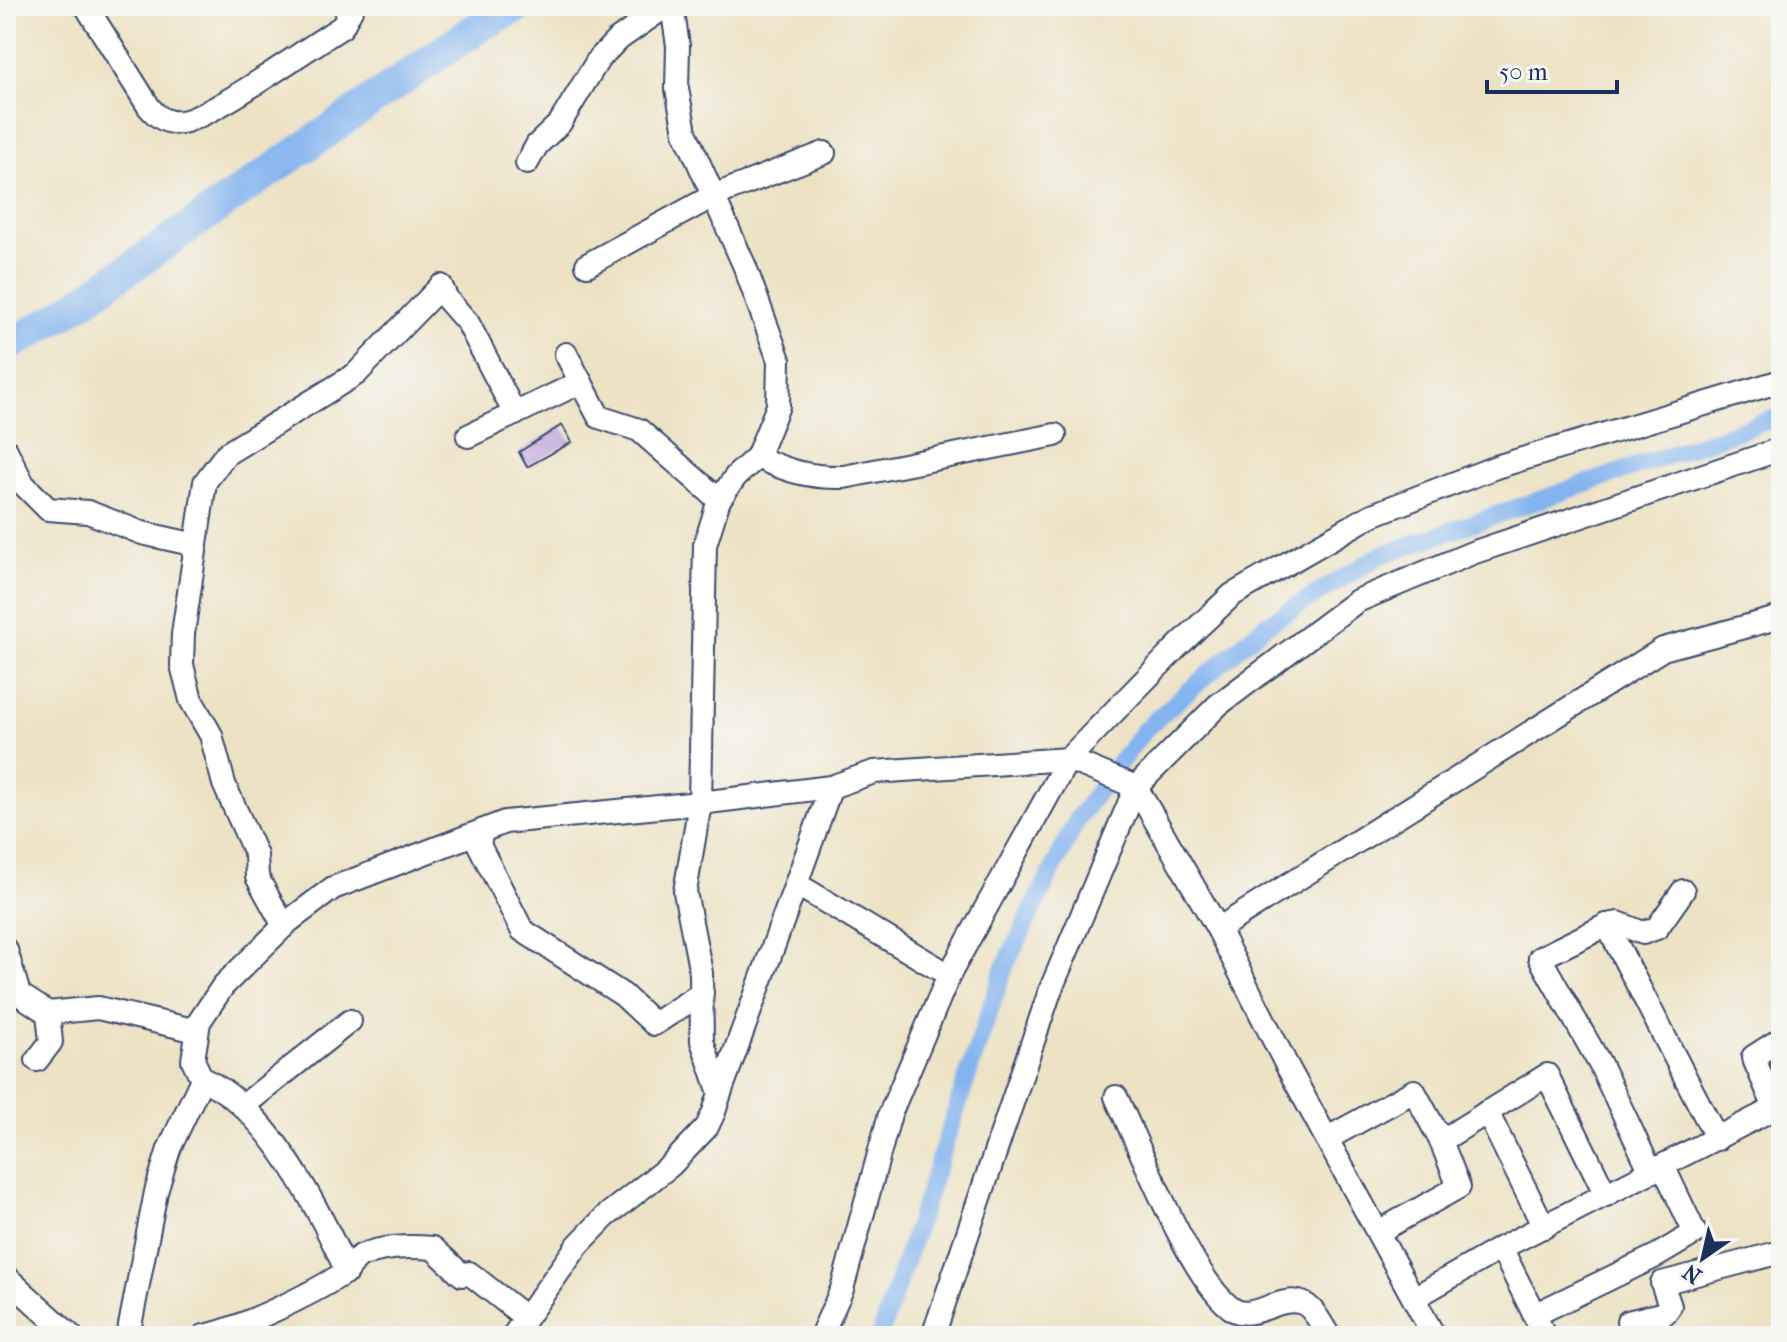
<svg xmlns="http://www.w3.org/2000/svg" width="1787" height="1342" font-family="'IM FELL French Canon',serif">
	<rect width="100%" height="100%" fill="#f6f6f2"/>
	<filter id="ink" filterUnits="userSpaceOnUse"><feTurbulence type="fractalNoise" baseFrequency=".0125" numOctaves="2"/><feDisplacementMap in="SourceGraphic" scale="16" xChannelSelector="R" yChannelSelector="G"/><feConvolveMatrix kernelMatrix="1 2 1 2 8 2 1 2 1" color-interpolation-filters="sRGB"/></filter>
	<filter id="wash" filterUnits="userSpaceOnUse"><feTurbulence type="fractalNoise" baseFrequency=".006" numOctaves="4" result="noise"/><feDisplacementMap in="SourceGraphic" scale="32" xChannelSelector="R" yChannelSelector="G"/><feGaussianBlur stdDeviation="1.8" result="paint"/><feColorMatrix in="noise" values="0 0 0 0 0 0 0 0 0 0 0 0 0 0 0 0 0 1.4 0 .05"/><feComposite in="paint" operator="in"/></filter>
	<g filter="url(#wash)">
		<rect width="100%" height="100%" fill="#ede2c4"/>
		<g fill="none" stroke-linecap="round" stroke-linejoin="round">
			<path stroke="#83b4ef" stroke-width="18" d="M880,1336L1004,968L1078,818L1145,729L1264,626L1381,555L1781,416"/>
			<path stroke="#83b4ef" stroke-width="32" d="M6,347L62,315L480,26L519,6"/>
		</g>
		<g id="blocks">
			<path fill="#c1a9db" d="M562,425L572,442L527,467L519,452Z"/>
		</g>
	</g>
	<g filter="url(#ink)">
		<use href="#blocks" fill-opacity="0" stroke="#3a4a6d" stroke-width="2"/>
		<g fill="none" stroke-linecap="round" stroke-linejoin="round">
			<defs>
				<g id="minor">
					<path d="M86,6L149,107C157,117 168,124 181,122C210,119 310,46 342,27L353,6"/>
					<path d="M668,6L674,19L678,46L677,89L685,132L745,267L779,360L778,406L757,457L736,476L719,500L705,545L700,803L831,787L874,772L1068,759L1136,787L1218,929L1286,1064L1434,1336"/>
					<path d="M527,163L537,145L560,123L598,60L616,41L666,6"/>
					<path d="M587,265L713,196L824,153"/>
					<path d="M566,354L599,417L639,430L719,500"/>
					<path d="M468,436L581,382"/>
					<path d="M6,450L23,484L48,509L88,512L142,533L196,545"/>
					<path d="M757,457C787,471 810,478 844,477L1055,435"/>
					<path d="M831,787L796,884L949,975"/>
					<path d="M482,831L479,845L522,930L623,995L654,1024L702,993"/>
					<path d="M1607,925L1717,1139"/>
					<path d="M284,926L257,877L256,855L224,784L211,735L191,700L182,665L183,634L205,482L226,454L356,374L441,286L447,299L468,323L515,414"/>
					<path d="M1218,929L1663,649L1781,617"/>
					<path d="M6,950L19,994L48,1013"/>
					<path d="M37,1060L51,1042L48,1013L98,1008L197,1031"/>
					<path d="M202,1079C267,1106 319,1209 347,1272"/>
					<path d="M720,1093L796,884"/>
					<path d="M1116,1097C1140,1147 1189,1276 1231,1308C1251,1324 1279,1294 1302,1303C1314,1307 1322,1326 1329,1336"/>
					<path d="M243,1106L350,1021"/>
					<path d="M1775,1108L1753,1057L1781,1039"/>
					<path d="M1487,1112L1544,1227"/>
					<path d="M1328,1138L1414,1091L1441,1141L1547,1075L1606,1195"/>
					<path d="M1651,1172L1600,1064L1540,958L1607,925L1618,923L1643,933L1657,928L1683,891"/>
					<path d="M1378,1232L1459,1187L1441,1141"/>
					<path d="M1501,1248L1781,1105"/>
					<path d="M6,1277L71,1336"/>
					<path d="M1414,1298L1501,1248L1545,1336"/>
					<path d="M1534,1315L1658,1255L1695,1233L1664,1168"/>
					<path d="M128,1336L156,1192L169,1149L202,1079L193,1060L199,1022L223,986L289,921L333,888L505,822L700,803L685,892L701,973L702,1041L720,1093L714,1112L707,1127L671,1165L606,1216L578,1245L513,1336"/>
					<path d="M204,1336C240,1329 312,1294 344,1273C351,1269 353,1260 361,1256C383,1246 409,1246 433,1248L462,1275L469,1273L525,1317"/>
					<path d="M821,1336L842,1289L890,1114L949,975L1068,759L1178,646L1232,595L1372,515L1496,467L1781,381"/>
					<path d="M933,1336L1050,991L1136,787L1218,705L1357,601L1472,553L1781,449"/>
					<path d="M1631,1336L1628,1322L1665,1313L1670,1306L1662,1283L1781,1252"/>
				</g>
			</defs>
			<use href="#minor" stroke="#3a4a6d" stroke-width="26"/>
			<use href="#minor" stroke="#fff" stroke-width="22"/>
		</g>
	</g>
	<rect width="1787" height="1342" fill="none" stroke="#f6f6f2" stroke-width="32"/>
	<g transform="translate(1703 1258) rotate(214)" stroke="#f6f6f2" stroke-width="6" paint-order="stroke">
	<path d="M0-6L14 30L0 20L-14 30Z" fill="#1b2f5e"/>
	<text y="-12" font-size="22" font-weight="bold" text-anchor="middle" fill="#1b2f5e">N</text>
	</g>
	<path d="M1487 80v12h130v-12" fill="none" stroke="#1b2f5e" stroke-width="4"/>
	<text x="1499" y="80" font-size="24" fill="#1b2f5e" stroke="#f6f6f2" stroke-width="6" paint-order="stroke">50 m</text>
</svg>
